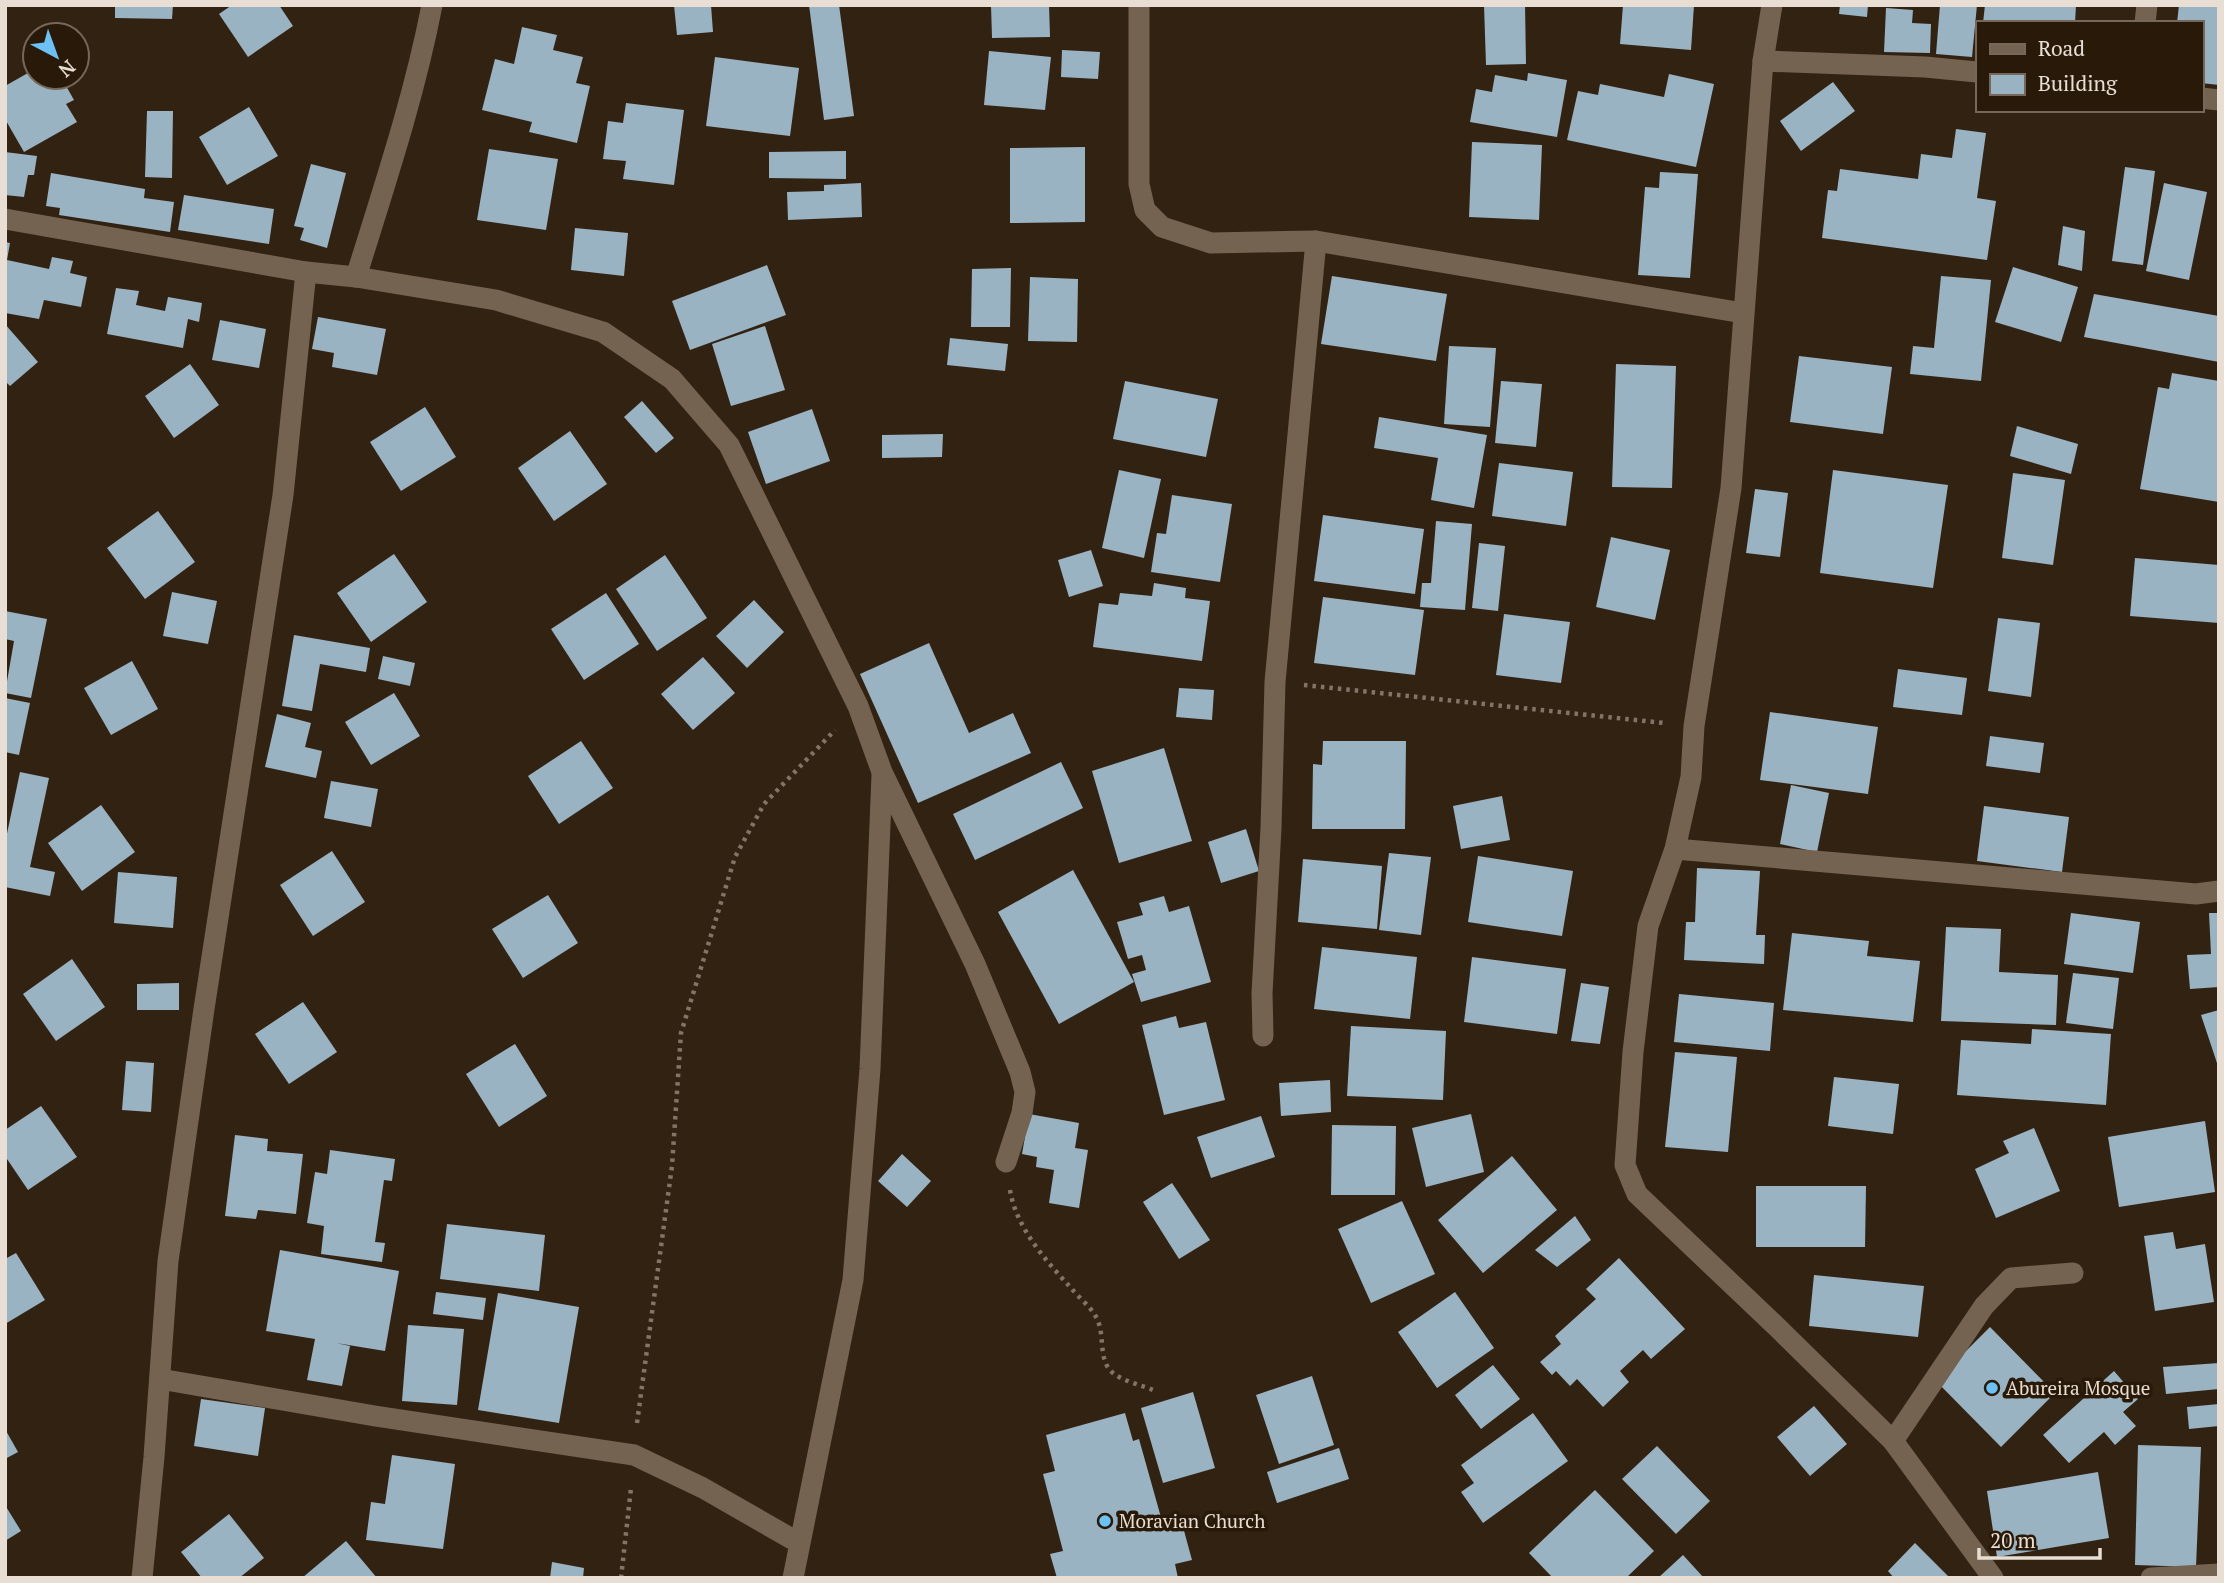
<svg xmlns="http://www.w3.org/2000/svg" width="2224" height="1583" font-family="'PT Serif',serif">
	<rect width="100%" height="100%" fill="#322212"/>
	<g fill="#9ab3c3">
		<path d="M115,5H173L172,19L115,18Z"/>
		<path d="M232,5H279L293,26L248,57L219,14Z"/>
		<path d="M674,5H711L713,32L677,35Z"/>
		<path d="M809,5H839L854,116L824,120Z"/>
		<path d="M991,5H1049L1050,37L992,38Z"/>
		<path d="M1484,5H1525L1526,64L1486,65Z"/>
		<path d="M1623,5H1694L1691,50L1620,44Z"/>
		<path d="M1840,5H1868L1867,17L1839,14Z"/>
		<path d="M1940,5H1977L1972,57L1936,54Z"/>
		<path d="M1985,5H2076L2075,23H1983Z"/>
		<path d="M2179,5H2219V85L2201,83V23H2177Z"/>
		<path d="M1886,8L1913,10L1912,23L1931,24L1930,53L1884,52Z"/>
		<path d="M522,27L557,35L553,50L583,57L576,83L590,86L577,143L529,132L532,122L482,110L495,59L514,64Z"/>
		<path d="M1062,50L1100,52L1098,79L1061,77Z"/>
		<path d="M989,51L1051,57L1045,110L984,105Z"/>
		<path d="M715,57L799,68L790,136L706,126Z"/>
		<path d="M35,69V77H61L74,100L66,104L77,122L24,152L5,119V86Z"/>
		<path d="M1528,73L1567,80L1557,137L1470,122L1476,89L1492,92L1495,75L1527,81Z"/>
		<path d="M1669,74L1714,84L1696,167L1567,140L1578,91L1598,95L1600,84L1664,97Z"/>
		<path d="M1833,82L1855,111L1801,151L1780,121Z"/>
		<path d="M626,103L684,110L674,185L623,179L626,161L603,159L608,121L623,123Z"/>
		<path d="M249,107L278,156L227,185L199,137Z"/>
		<path d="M147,111H173L172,178L145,177Z"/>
		<path d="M1956,129L1986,133L1977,198L1996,201L1987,260L1822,238L1828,190L1837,191L1840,169L1918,179L1921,154L1952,158Z"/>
		<path d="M1472,142L1542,145L1539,220L1469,217Z"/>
		<path d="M1085,147V222L1010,223V148Z"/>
		<path d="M489,149L558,159L546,230L477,220Z"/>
		<path d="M846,151V179L769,178V152Z"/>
		<path d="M5,152L37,156L34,175H28L24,197L5,195Z"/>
		<path d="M311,164L346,173L327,248L300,240L304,228L294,226Z"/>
		<path d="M2125,167L2155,171L2143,265L2112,261Z"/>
		<path d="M1660,172L1698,174L1690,278L1638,275L1645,187L1659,188Z"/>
		<path d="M51,173L145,189L144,198L174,202L170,232L59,215L60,208L46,206Z"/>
		<path d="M861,183L862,217L788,220L787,192L824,191V185Z"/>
		<path d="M2164,183L2207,192L2189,280L2146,271Z"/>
		<path d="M184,195L274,209L269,244L178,230Z"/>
		<path d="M2063,226L2085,231L2082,271L2058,265Z"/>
		<path d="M575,228L628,233L624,276L571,270Z"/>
		<path d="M5,242L10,243L7,260L49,269L52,257L73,261L70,273L87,277L81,307L44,300L39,319L5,313Z"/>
		<path d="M767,265L786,315L690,350L672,301Z"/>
		<path d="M2013,267L2078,287L2061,342L1995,322Z"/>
		<path d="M1011,268L1010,327H971L972,269Z"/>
		<path d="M1332,276L1447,294L1436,361L1321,344Z"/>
		<path d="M1941,276L1991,280L1981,381L1910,374L1913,346L1934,348Z"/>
		<path d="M1030,277L1078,279L1077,342L1028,341Z"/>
		<path d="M116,288L139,291L136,305L165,311L168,297L202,303L199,322L188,319L183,348L107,334Z"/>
		<path d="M2094,294L2219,316V362L2084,337Z"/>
		<path d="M318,317L386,329L377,375L332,367L334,353L312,349Z"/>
		<path d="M220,320L266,329L259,368L212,360Z"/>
		<path d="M5,324L38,362L10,386L5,381Z"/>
		<path d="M765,326L785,390L731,406L712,344Z"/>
		<path d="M950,338L1008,344L1005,371L947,365Z"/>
		<path d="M1449,346L1496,348L1490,427L1444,424Z"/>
		<path d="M1799,356L1892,367L1883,434L1790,422Z"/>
		<path d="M190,364L219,405L174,438L145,396Z"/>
		<path d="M1616,364L1676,366L1672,488L1612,487Z"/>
		<path d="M2172,373L2219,381V502L2140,489L2158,387L2169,389Z"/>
		<path d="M1125,381L1218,399L1206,457L1113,439Z"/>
		<path d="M1501,381L1542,384L1536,447L1495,443Z"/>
		<path d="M642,401L674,438L656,453L624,417Z"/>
		<path d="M425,407L456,457L401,491L370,442Z"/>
		<path d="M812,409L830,461L766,484L748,432Z"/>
		<path d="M1379,417L1487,435L1474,508L1431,500L1438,458L1374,448Z"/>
		<path d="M2017,426L2078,444L2071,474L2010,456Z"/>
		<path d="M570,431L607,484L554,521L518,468Z"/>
		<path d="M943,434L942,457L882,458V435Z"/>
		<path d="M1499,463L1573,472L1566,526L1492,516Z"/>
		<path d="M1119,470L1161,479L1144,558L1102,548Z"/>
		<path d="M1833,470L1948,485L1933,588L1820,573Z"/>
		<path d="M2013,473L2065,480L2053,565L2002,558Z"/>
		<path d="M1755,489L1788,493L1780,557L1746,553Z"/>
		<path d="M1172,495L1232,504L1220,582L1151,572L1157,533L1166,534Z"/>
		<path d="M158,511L195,562L145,599L107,548Z"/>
		<path d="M1323,515L1424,529L1415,594L1314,581Z"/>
		<path d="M1436,521L1472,524L1465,610L1420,607L1422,583H1431Z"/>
		<path d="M1611,537L1670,550L1655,620L1596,607Z"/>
		<path d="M1479,543L1505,546L1498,611L1472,608Z"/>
		<path d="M1091,550L1103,586L1069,597L1058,560Z"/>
		<path d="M394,554L427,602L371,642L337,593Z"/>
		<path d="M665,555L707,618L657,651L616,589Z"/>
		<path d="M2135,558L2219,565V623L2130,616Z"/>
		<path d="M1154,583L1186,588L1185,598L1210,601L1202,661L1093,647L1099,603L1118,605L1120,593L1152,596Z"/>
		<path d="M172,592L217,601L208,644L163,636Z"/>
		<path d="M606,593L639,644L584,680L551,629Z"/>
		<path d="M1323,597L1424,610L1415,675L1314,663Z"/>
		<path d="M754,600L784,632L747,668L716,636Z"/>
		<path d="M5,611L47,619L31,698L5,693L14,641L5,639Z"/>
		<path d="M1504,614L1570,622L1561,683L1496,675Z"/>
		<path d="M1998,618L2040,623L2031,697L1988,691Z"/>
		<path d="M294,635L370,648L366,672L320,664L312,711L282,706Z"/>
		<path d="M929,643L969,733L1013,713L1031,753L918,803L860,674Z"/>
		<path d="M383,656L415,663L410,686L378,679Z"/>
		<path d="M703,657L735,693L693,730L661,694Z"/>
		<path d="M132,661L158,709L111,735L84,688Z"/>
		<path d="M1898,669L1967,678L1962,715L1893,707Z"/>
		<path d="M1179,688L1214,690L1212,720L1176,717Z"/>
		<path d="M394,693L420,736L371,765L345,722Z"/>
		<path d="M5,698L30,703L19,755L5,752Z"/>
		<path d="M1770,712L1878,727L1868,794L1760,780Z"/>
		<path d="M277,714L311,723L305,747L322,751L316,778L265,767Z"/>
		<path d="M1990,736L2044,743L2040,773L1986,766Z"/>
		<path d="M581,741L613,788L559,824L528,776Z"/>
		<path d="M1323,741H1406L1405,829H1312L1313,764L1322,765Z"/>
		<path d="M1164,748L1192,841L1119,863L1092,771Z"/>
		<path d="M1061,762L1083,808L975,860L953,814Z"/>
		<path d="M20,772L49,778L30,867L55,872L50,896L5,887V843Z"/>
		<path d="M331,781L378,789L371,827L324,818Z"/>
		<path d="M1791,785L1829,793L1817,852L1780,844Z"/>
		<path d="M1502,796L1510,840L1461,849L1453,806Z"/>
		<path d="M101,805L135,852L82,891L48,843Z"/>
		<path d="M1984,806L2069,817L2062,872L1977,861Z"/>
		<path d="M1246,829L1259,871L1221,883L1208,842Z"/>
		<path d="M332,851L365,902L313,936L280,885Z"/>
		<path d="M1389,853L1431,857L1421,935L1379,930Z"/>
		<path d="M1478,856L1573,871L1562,936L1468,922Z"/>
		<path d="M1303,859L1382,866L1377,929L1298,922Z"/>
		<path d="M1697,868L1760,871L1756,935H1765L1764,964L1684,960L1686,922H1695Z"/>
		<path d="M1073,870L1134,982L1059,1024L998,912Z"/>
		<path d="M118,872L177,877L173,928L114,923Z"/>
		<path d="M548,895L578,943L523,978L492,929Z"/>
		<path d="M1164,896L1169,912L1189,906L1211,982L1141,1002L1132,974L1146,970L1142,955L1128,959L1117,922L1143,915L1139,903Z"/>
		<path d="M2071,913L2140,922L2133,973L2064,964Z"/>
		<path d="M2209,913H2219V987L2190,989L2187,955L2211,954Z"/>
		<path d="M1946,927L2001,929L1999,972L2058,975L2056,1025L1941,1021Z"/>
		<path d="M1792,933L1869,941L1867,956L1920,961L1913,1022L1783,1010Z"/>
		<path d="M1322,947L1417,957L1410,1019L1314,1009Z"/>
		<path d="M1472,957L1566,969L1557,1034L1464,1022Z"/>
		<path d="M72,959L105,1007L56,1041L23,994Z"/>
		<path d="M2073,973L2119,978L2113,1029L2066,1023Z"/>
		<path d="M179,983V1010H137V984Z"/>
		<path d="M1581,983L1609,987L1600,1044L1571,1041Z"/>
		<path d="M1679,994L1774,1003L1770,1051L1674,1042Z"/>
		<path d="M303,1002L337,1052L289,1084L255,1034Z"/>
		<path d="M2219,1010V1066H2218L2201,1015Z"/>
		<path d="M1176,1016L1179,1028L1206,1022L1225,1100L1164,1115L1142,1025Z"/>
		<path d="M1351,1026L1446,1031L1443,1100L1347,1096Z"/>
		<path d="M2032,1029L2111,1034L2106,1105L1957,1095L1961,1040L2031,1044Z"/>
		<path d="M515,1044L547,1096L499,1127L466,1074Z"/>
		<path d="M1675,1052L1737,1057L1728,1152L1665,1147Z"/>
		<path d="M126,1061L154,1063L151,1112L122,1110Z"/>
		<path d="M1834,1077L1899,1084L1893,1134L1828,1126Z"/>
		<path d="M1330,1080L1331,1112L1281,1116L1279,1083Z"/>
		<path d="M41,1106L77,1157L28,1190L5,1156V1130Z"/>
		<path d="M1029,1114L1079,1123L1075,1148L1088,1150L1079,1208L1049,1203L1054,1170L1036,1167L1037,1157L1022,1154Z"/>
		<path d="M1471,1114L1484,1172L1426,1187L1412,1128Z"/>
		<path d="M1261,1116L1275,1157L1211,1178L1197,1137Z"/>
		<path d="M2205,1121L2215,1192L2119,1207L2108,1137Z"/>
		<path d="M1332,1125L1396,1126L1395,1195H1331Z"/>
		<path d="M2034,1128L2060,1191L1996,1218L1975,1169L2009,1153L2003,1141Z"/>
		<path d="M235,1135L268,1139L267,1151L303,1154L296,1214L258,1210L256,1219L225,1216Z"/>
		<path d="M330,1150L395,1159L392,1181L384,1180L375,1242L385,1243L382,1262L321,1254L324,1226L307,1223L315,1172L327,1174Z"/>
		<path d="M902,1154L931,1181L907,1207L878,1181Z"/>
		<path d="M1512,1156L1557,1210L1483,1273L1438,1220Z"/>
		<path d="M1172,1183L1210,1240L1179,1259L1143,1202Z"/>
		<path d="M1756,1186H1866L1865,1247H1756Z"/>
		<path d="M1402,1201L1435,1274L1371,1303L1338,1229Z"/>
		<path d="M1575,1216L1591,1240L1557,1267L1535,1250Z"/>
		<path d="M447,1224L545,1235L539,1291L440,1279Z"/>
		<path d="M2173,1232L2176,1249L2205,1244L2214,1302L2155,1311L2144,1236Z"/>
		<path d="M280,1250L399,1271L385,1351L336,1343L350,1346L342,1386L307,1380L315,1339L266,1331Z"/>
		<path d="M16,1253L45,1300L5,1324V1259Z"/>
		<path d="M1619,1258L1685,1329L1651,1359L1643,1350L1620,1371L1629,1382L1603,1407L1577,1379L1570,1386L1556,1371L1552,1375L1540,1362L1561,1344L1555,1336L1596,1299L1586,1289Z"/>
		<path d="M1814,1275L1924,1286L1918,1337L1809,1326Z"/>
		<path d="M436,1292L486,1298L483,1320L433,1314Z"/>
		<path d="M1455,1292L1494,1348L1437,1388L1398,1332Z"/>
		<path d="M498,1293L579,1307L559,1423L478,1410Z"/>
		<path d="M408,1325L464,1329L457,1405L402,1401Z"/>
		<path d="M1990,1327L2055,1393L2001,1447L1936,1381Z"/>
		<path d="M2219,1363V1389L2166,1394L2163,1367Z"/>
		<path d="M1493,1365L1520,1399L1481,1429L1455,1395Z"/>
		<path d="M2114,1371L2138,1399L2123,1412L2136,1426L2115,1445L2104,1432L2069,1463L2043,1435Z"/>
		<path d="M1312,1376L1334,1445L1279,1464L1256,1395Z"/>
		<path d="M1193,1392L1215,1468L1163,1483L1141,1408Z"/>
		<path d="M201,1399L265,1408L258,1456L194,1446Z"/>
		<path d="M2219,1404V1426L2189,1429L2187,1407Z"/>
		<path d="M1814,1406L1847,1444L1810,1476L1777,1437Z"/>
		<path d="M1125,1413L1133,1441L1139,1439L1162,1521L1180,1516L1192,1560L1175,1564L1178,1578H1057L1050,1554L1063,1551L1043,1474L1055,1471L1046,1435Z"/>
		<path d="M1533,1413L1568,1461L1483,1523L1461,1492L1474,1483L1461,1465Z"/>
		<path d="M5,1429L18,1452L5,1459Z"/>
		<path d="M2138,1445L2201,1447L2196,1567L2135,1565Z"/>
		<path d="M1657,1446L1710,1501L1676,1534L1622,1479Z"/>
		<path d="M1339,1448L1349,1479L1277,1503L1267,1472Z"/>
		<path d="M392,1455L455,1464L443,1549L366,1540L371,1502L385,1504Z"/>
		<path d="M2098,1472L2109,1538L1997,1557L1987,1491Z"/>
		<path d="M1595,1490L1654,1551L1626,1578H1553L1529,1553Z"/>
		<path d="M5,1505L21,1531L5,1541Z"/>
		<path d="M229,1514L264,1558L239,1578H202L181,1552Z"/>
		<path d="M346,1541L377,1578H302Z"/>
		<path d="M1915,1543L1950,1578H1894L1888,1571Z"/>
		<path d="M1683,1555L1704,1578H1658Z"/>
		<path d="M552,1562L584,1568L583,1578H550Z"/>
	</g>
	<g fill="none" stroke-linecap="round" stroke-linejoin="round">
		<g stroke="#827567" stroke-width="4.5" stroke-dasharray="3.5 5" stroke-linecap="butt">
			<path d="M1304,685L1664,723"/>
			<path d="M1010,1190C1016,1228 1047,1262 1072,1289C1079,1298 1091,1307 1096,1317C1106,1334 1097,1360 1113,1373C1123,1381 1141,1385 1153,1390"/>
			<path d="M637,1423L672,1166L681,1033L735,857L764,804L835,730"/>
			<path d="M621,1578L631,1488"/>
		</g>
		<g stroke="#756351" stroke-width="21">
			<path d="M1139,5V184L1145,210L1162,227L1211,243L1316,241L1743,313"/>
			<path d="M1772,5L1763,61L1731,488L1694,726L1691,777L1675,849L1648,926L1633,1052L1625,1165L1637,1194L1779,1329L1893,1441L1993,1578"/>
			<path d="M2145,23L2147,5"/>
			<path d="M1763,61L1925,67L1977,72"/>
			<path d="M2201,98L2219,100"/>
			<path d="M5,219L306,272L356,277L496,300L603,332L672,379L729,445L858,706L882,772L975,964L1020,1072L1025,1092L1022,1113L1006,1162"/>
			<path d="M356,277C384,187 414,98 432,5"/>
			<path d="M1675,849L2196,894L2219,891"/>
			<path d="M1263,1036L1262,993L1271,828L1275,682L1316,241"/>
			<path d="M160,1379L375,1416L634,1455L703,1488L799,1543"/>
			<path d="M1893,1441L1984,1306L2011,1278L2073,1273"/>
			<path d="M142,1578L154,1457L168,1261L204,1009L283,495L306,272"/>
			<path d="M793,1578L853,1280L870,1069L882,775"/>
			<path d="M2151,1578L2219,1574"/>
		</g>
	</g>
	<g fill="#6dc2f3" stroke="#281909" stroke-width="2.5">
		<circle cx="1992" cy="1388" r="7"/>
		<circle cx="1105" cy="1521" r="7"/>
	</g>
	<g text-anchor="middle" stroke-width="7" stroke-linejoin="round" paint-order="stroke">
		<g font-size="19" fill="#e9ded4" stroke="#281909" text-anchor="start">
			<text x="2006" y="1395">Abureira Mosque</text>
			<text x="1119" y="1528">Moravian Church</text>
		</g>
	</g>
	<rect width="2224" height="1583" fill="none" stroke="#e9ded4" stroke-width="14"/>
	<rect x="1976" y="21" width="228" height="91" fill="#281909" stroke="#75685a" stroke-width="2"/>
	<rect x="1990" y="44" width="35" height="10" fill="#756351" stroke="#75685a" stroke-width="2"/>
	<text x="2038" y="56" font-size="21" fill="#e9ded4">Road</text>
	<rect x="1990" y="74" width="35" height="21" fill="#9ab3c3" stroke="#75685a" stroke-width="2"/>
	<text x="2038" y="91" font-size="21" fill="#e9ded4">Building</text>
	<g transform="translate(56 56) rotate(139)"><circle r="33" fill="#281909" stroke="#75685a" stroke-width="2"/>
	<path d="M0-5L12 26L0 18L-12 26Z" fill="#6dc2f3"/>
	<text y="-10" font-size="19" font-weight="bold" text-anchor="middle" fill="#e9ded4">N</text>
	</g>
	<path d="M1979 1548v10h121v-10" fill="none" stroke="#e9ded4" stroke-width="3.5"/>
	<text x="1990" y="1548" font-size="21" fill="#e9ded4" stroke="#281909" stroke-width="5" paint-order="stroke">20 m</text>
</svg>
